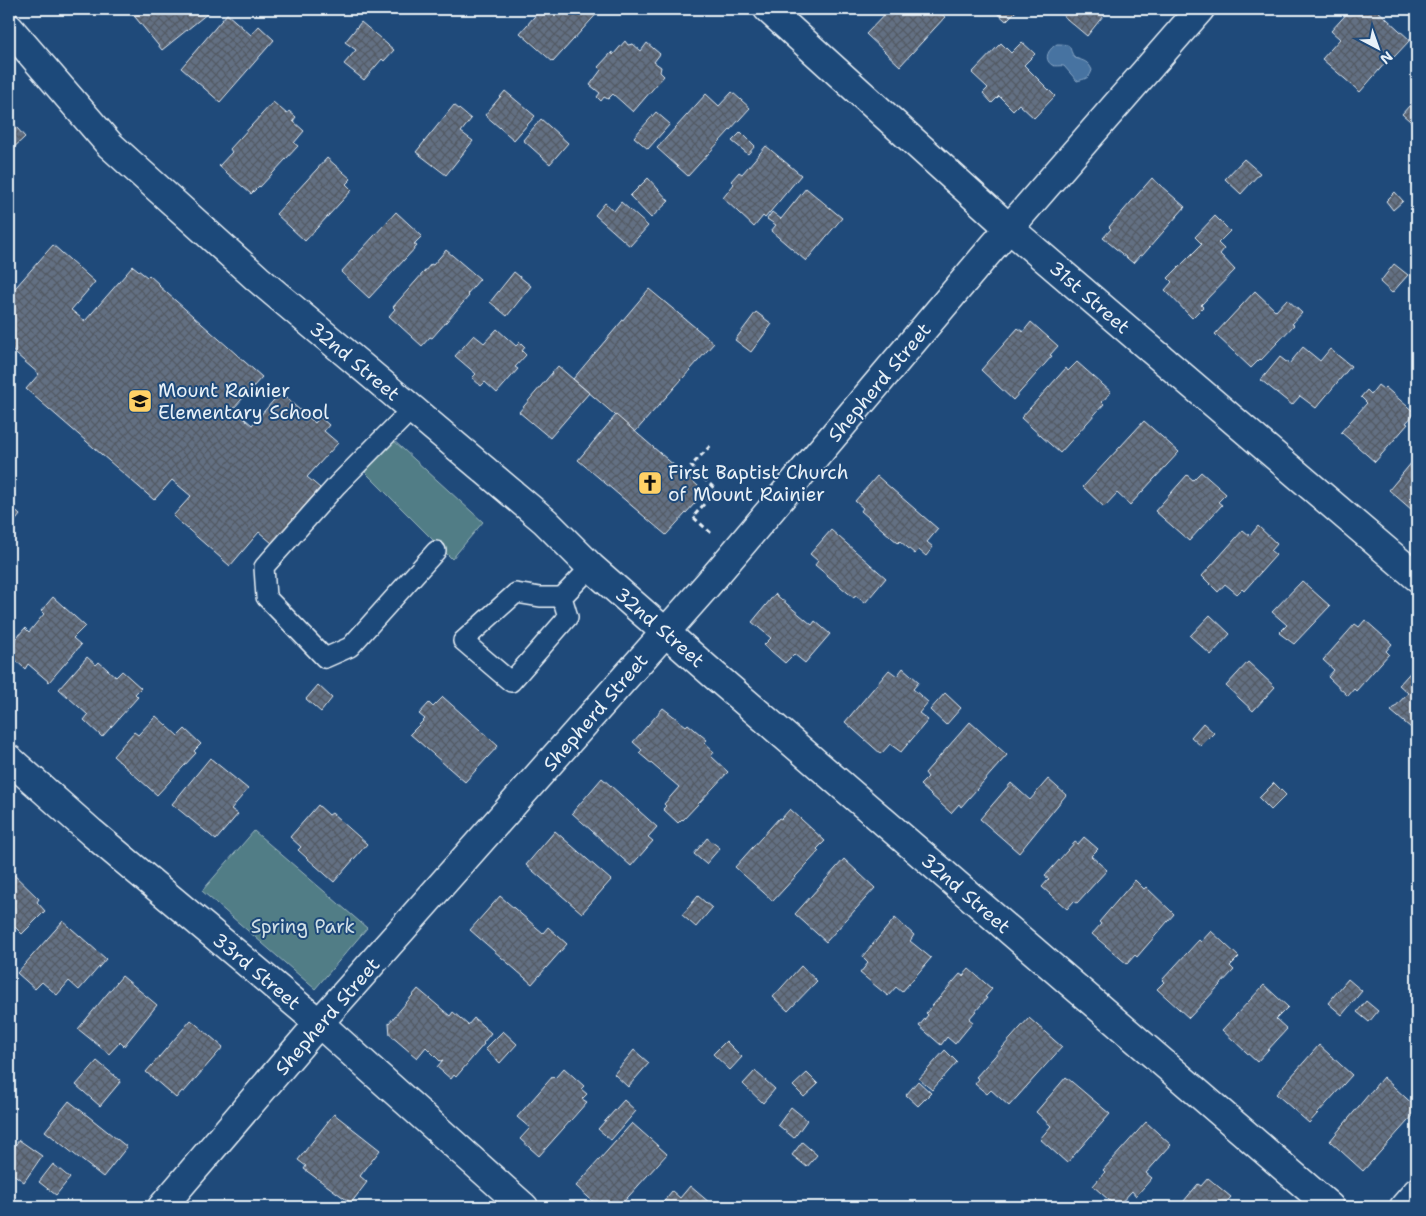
<svg xmlns="http://www.w3.org/2000/svg" width="1426" height="1216" font-family="'Shantell Sans',sans-serif">
	<defs>
		<pattern id="building-cross-hatch" width="8" height="8" patternUnits="userSpaceOnUse" patternTransform="scale(1.25)"><rect width="8" height="8" fill="#636f83"/><path d="M0 0l8 8M0 8l8-8" fill="none" stroke="#535a64"/></pattern>
	</defs>
	<rect width="100%" height="100%" fill="#1f4a7a"/>
	<filter id="ink" filterUnits="userSpaceOnUse"><feTurbulence type="fractalNoise" baseFrequency=".02" numOctaves="2"/><feDisplacementMap in="SourceGraphic" scale="10" xChannelSelector="R" yChannelSelector="G"/><feConvolveMatrix kernelMatrix="1 2 1 2 8 2 1 2 1" color-interpolation-filters="sRGB"/></filter>
	<g filter="url(#ink)">
		<g fill="#517d86" stroke="#9cb7bf">
			<path d="M392,439L483,522L452,559L365,472Z"/>
			<path d="M254,831L367,928L315,989L202,891Z"/>
		</g>
		<path fill="#4673a1" stroke="#87a5c4" d="M1057,44C1075,44 1067,48 1075,58C1084,61 1088,61 1092,70C1090,78 1085,79 1077,81L1064,66C1060,65 1055,67 1052,65C1042,58 1050,48 1057,44Z"/>
		<g fill="url(#building-cross-hatch)" stroke="#e8f1f8">
			<path d="M135,9H213L162,50L131,12Z"/>
			<path d="M541,9H601L553,62L520,33Z"/>
			<path d="M890,9H936L945,17L900,66L866,34Z"/>
			<path d="M993,9H1018L1006,21Z"/>
			<path d="M1066,9H1104L1107,11L1087,36L1061,14Z"/>
			<path d="M1351,9H1376L1410,40L1394,57L1392,55L1360,92L1322,59L1340,39L1331,31Z"/>
			<path d="M227,14L251,35L259,26L274,40L220,102L181,68Z"/>
			<path d="M361,22L394,50L384,61L382,59L364,80L344,64L356,50L345,42Z"/>
			<path d="M625,41L628,45L633,44L641,51L647,43L660,54L654,62L661,67L660,72L664,76L633,112L613,94L608,99L604,97L601,101L597,97L600,93L590,85L601,70L598,67L612,52L613,55Z"/>
			<path d="M1022,42L1035,54L1024,65L1055,96L1034,118L1019,104L1013,110L999,96L992,103L983,93L988,88L972,73L1001,43L1011,53Z"/>
			<path d="M505,91L535,116L514,140L485,115Z"/>
			<path d="M732,92L750,108L688,176L657,148L706,94L719,106Z"/>
			<path d="M1417,97V127L1402,114Z"/>
			<path d="M273,102L287,114L289,111L296,117L293,121L304,131L294,143L298,146L260,187L259,186L251,194L219,166L232,152L230,149Z"/>
			<path d="M454,105L471,119L461,132L473,141L446,175L416,152Z"/>
			<path d="M656,112L670,124L648,149L634,137Z"/>
			<path d="M9,119L25,137L9,152Z"/>
			<path d="M541,119L568,143L550,164L523,140Z"/>
			<path d="M741,132L755,146L748,154L732,141Z"/>
			<path d="M766,146L801,175L765,218L763,216L754,227L723,198L734,184L731,181L739,172L742,174Z"/>
			<path d="M327,158L351,179L346,184L352,190L305,241L276,214Z"/>
			<path d="M1244,159L1260,173L1241,194L1225,179Z"/>
			<path d="M648,178L669,201L651,218L630,196Z"/>
			<path d="M1152,178L1185,207L1142,256L1140,255L1133,263L1103,238L1111,229L1109,227Z"/>
			<path d="M806,188L842,218L806,261L771,231L776,225L767,219L772,212L781,219Z"/>
			<path d="M1395,192L1403,201L1393,210L1386,201Z"/>
			<path d="M621,202L648,226L630,246L595,215L605,203L614,211Z"/>
			<path d="M396,212L422,236L414,244L417,246L369,298L341,272Z"/>
			<path d="M1215,216L1230,231L1218,243L1224,249L1220,254L1235,270L1201,305L1203,307L1192,318L1165,290L1172,282L1168,278L1202,244L1195,237Z"/>
			<path d="M53,245L95,282L71,310L85,321L133,266L147,277L149,275L160,285L159,286L262,377L233,409L252,425L280,393L315,423L320,417L329,425L324,431L338,443L307,477L320,488L272,543L259,532L230,566L173,516L191,496L172,480L154,500L26,389L39,374L9,348V295Z"/>
			<path d="M446,250L480,279L467,294L469,296L432,338L430,337L422,346L389,316L395,309L393,307L431,264L433,265Z"/>
			<path d="M1394,264L1408,275L1392,293L1380,282Z"/>
			<path d="M514,272L531,286L507,316L490,302Z"/>
			<path d="M649,289L714,343L635,432L573,379Z"/>
			<path d="M1255,291L1276,311L1287,299L1302,313L1292,324L1294,325L1261,360L1260,359L1251,368L1215,334Z"/>
			<path d="M756,312L772,324L751,352L735,340Z"/>
			<path d="M1031,322L1058,346L1050,355L1052,356L1013,400L981,370L1018,328L1023,332Z"/>
			<path d="M497,329L516,346L520,342L525,347L522,351L526,355L515,367L518,369L497,393L485,382L481,386L472,378L476,374L455,356L474,335L484,343Z"/>
			<path d="M1303,347L1320,361L1330,349L1351,366L1316,408L1300,396L1292,405L1261,380L1280,357L1289,364Z"/>
			<path d="M1077,362L1111,392L1102,402L1104,404L1060,453L1021,418L1066,368L1068,371Z"/>
			<path d="M558,366L589,393L550,438L519,412Z"/>
			<path d="M1378,385L1383,389L1385,387L1415,413L1406,423L1408,424L1375,462L1341,432L1367,403L1361,397L1367,390L1371,394Z"/>
			<path d="M616,415L705,492L666,535L578,460Z"/>
			<path d="M1144,421L1179,452L1130,505L1117,493L1104,507L1083,487Z"/>
			<path d="M1417,456V503L1412,510L1389,490Z"/>
			<path d="M1201,472L1226,494L1218,502L1222,505L1189,541L1155,511L1187,475L1193,480Z"/>
			<path d="M877,476L938,529L927,542L933,547L926,556L919,550L915,554L900,541L898,543L861,511L863,508L855,501Z"/>
			<path d="M9,505L20,515L9,529Z"/>
			<path d="M1258,526L1277,544L1271,551L1276,555L1244,591L1242,589L1237,594L1225,584L1218,592L1202,576L1243,530L1250,536Z"/>
			<path d="M831,530L886,578L865,603L855,595L854,598L815,565L818,561L810,554Z"/>
			<path d="M1302,581L1330,606L1294,644L1279,633L1287,625L1272,612Z"/>
			<path d="M775,594L812,625L815,621L830,634L805,663L794,654L785,663L764,645L771,638L752,622Z"/>
			<path d="M53,597L85,626L73,638L81,645L49,682L28,664L25,669L9,654V646L25,628L29,632L44,614L41,611Z"/>
			<path d="M1210,615L1230,634L1211,655L1190,636Z"/>
			<path d="M1365,620L1392,644L1386,651L1389,654L1356,691L1354,689L1348,696L1328,677L1334,670L1323,660L1355,624L1359,627Z"/>
			<path d="M87,657L96,665L99,662L116,677L122,671L141,688L135,694L138,697L102,737L84,720L88,715L59,689Z"/>
			<path d="M1248,662L1275,687L1253,711L1226,686Z"/>
			<path d="M1416,666L1417,667V733L1391,711L1408,693L1399,685Z"/>
			<path d="M903,668L919,682L913,689L928,702L919,713L928,720L901,752L890,744L881,754L845,722L889,670L897,676Z"/>
			<path d="M318,685L332,698L321,712L306,699Z"/>
			<path d="M945,693L961,708L946,725L930,710Z"/>
			<path d="M443,697L498,746L465,782L410,734L425,719L419,714L429,703L433,707Z"/>
			<path d="M663,708L686,726L688,724L707,740L704,743L714,752L711,756L728,772L683,820L682,819L678,823L663,809L666,806L664,804L679,787L639,753L642,750L633,742Z"/>
			<path d="M156,716L178,736L185,729L201,744L194,751L196,753L157,795L113,756L134,732L138,735Z"/>
			<path d="M970,722L1007,755L961,807L959,804L951,813L920,785L928,777L925,773Z"/>
			<path d="M1203,723L1214,733L1201,746L1191,737Z"/>
			<path d="M210,758L248,789L231,809L238,814L216,840L172,804Z"/>
			<path d="M602,778L657,827L648,837L653,841L631,866L572,813Z"/>
			<path d="M1048,779L1066,795L1019,853L980,819L1011,783L1030,800Z"/>
			<path d="M1274,783L1286,795L1271,810L1259,798Z"/>
			<path d="M318,805L329,815L332,813L367,844L334,882L298,850L301,847L290,837Z"/>
			<path d="M790,809L825,841L817,849L819,851L773,901L735,867L779,818L781,819Z"/>
			<path d="M555,831L611,880L582,913L526,865Z"/>
			<path d="M1084,837L1098,849L1091,856L1107,870L1077,903L1074,901L1067,909L1042,887L1049,879L1045,876L1075,842L1078,844Z"/>
			<path d="M707,838L720,848L706,864L694,854Z"/>
			<path d="M844,859L875,888L826,942L795,914Z"/>
			<path d="M9,870L39,899L37,902L45,911L22,934L15,927L9,933Z"/>
			<path d="M1135,880L1144,889L1146,887L1174,914L1137,957L1135,955L1127,964L1092,934L1101,924L1099,922Z"/>
			<path d="M500,896L543,933L548,927L567,944L532,984L470,930Z"/>
			<path d="M698,896L712,908L696,927L682,915Z"/>
			<path d="M895,918L914,935L910,941L931,958L902,992L896,987L888,996L860,973L868,963L862,957Z"/>
			<path d="M63,921L106,959L79,990L69,981L57,995L42,982L35,989L17,973Z"/>
			<path d="M1211,931L1239,957L1230,966L1234,970L1189,1018L1157,989L1164,982L1162,980L1199,940L1201,942Z"/>
			<path d="M801,966L817,981L788,1011L773,997Z"/>
			<path d="M969,969L992,989L985,997L987,998L969,1019L973,1022L955,1044L947,1037L941,1045L919,1026L928,1015L926,1013L960,974L963,976Z"/>
			<path d="M122,976L157,1005L124,1046L120,1042L109,1054L78,1029Z"/>
			<path d="M1348,979L1362,991L1342,1015L1328,1003Z"/>
			<path d="M1264,985L1288,1007L1276,1019L1287,1029L1257,1062L1222,1030Z"/>
			<path d="M418,989L450,1016L453,1012L468,1025L474,1018L491,1033L483,1043L484,1044L456,1077L454,1075L451,1079L437,1067L443,1060L440,1061L426,1047L417,1058L390,1035L389,1023Z"/>
			<path d="M1366,1001L1378,1011L1369,1022L1357,1012Z"/>
			<path d="M1029,1018L1062,1047L1009,1106L991,1090L987,1094L975,1084L979,1079L976,1077Z"/>
			<path d="M191,1020L223,1047L184,1092L182,1091L176,1098L146,1072Z"/>
			<path d="M503,1031L517,1044L500,1063L485,1049Z"/>
			<path d="M726,1041L742,1057L730,1070L713,1054Z"/>
			<path d="M1319,1045L1352,1075L1309,1123L1276,1094Z"/>
			<path d="M634,1050L649,1063L628,1087L614,1074Z"/>
			<path d="M945,1050L957,1062L932,1090L919,1079Z"/>
			<path d="M97,1061L121,1081L100,1106L76,1085Z"/>
			<path d="M564,1068L584,1086L581,1089L587,1094L582,1099L587,1102L539,1156L520,1139L530,1128L517,1117L553,1076L555,1078Z"/>
			<path d="M755,1071L775,1089L763,1103L743,1084Z"/>
			<path d="M807,1073L818,1084L804,1097L793,1086Z"/>
			<path d="M1066,1077L1110,1114L1067,1163L1040,1139L1051,1126L1036,1112Z"/>
			<path d="M1383,1077L1417,1108V1111L1363,1171L1330,1141Z"/>
			<path d="M918,1081L931,1093L918,1106L906,1095Z"/>
			<path d="M624,1100L636,1111L611,1140L598,1129Z"/>
			<path d="M69,1101L127,1147L103,1177L45,1131Z"/>
			<path d="M791,1107L807,1120L794,1138L778,1125Z"/>
			<path d="M334,1114L380,1150L360,1176L367,1182L351,1203L304,1169L306,1166L298,1160Z"/>
			<path d="M1146,1122L1171,1145L1146,1173L1152,1178L1136,1196L1132,1191L1117,1207L1093,1186L1105,1172L1103,1170Z"/>
			<path d="M632,1123L667,1154L619,1207H599L576,1186Z"/>
			<path d="M19,1140L42,1156L24,1182L9,1171V1154Z"/>
			<path d="M802,1142L817,1155L807,1167L792,1155Z"/>
			<path d="M53,1164L70,1178L56,1195L39,1182Z"/>
			<path d="M1208,1178L1231,1197L1223,1206L1225,1207H1179L1198,1184L1201,1186Z"/>
			<path d="M690,1186L710,1203L706,1207H659L672,1191L680,1198Z"/>
		</g>
		<g fill="none" stroke-linecap="round" stroke-linejoin="round">
			<defs>
				<g id="lane">
					<path d="M412,409L337,485L264,567L266,597L325,658L350,647L436,551"/>
					<path d="M562,597L568,617L511,682L463,641L516,593L540,597H562L591,567"/>
				</g>
				<g id="street">
					<path d="M768,9L1009,228L1417,577"/>
					<path d="M9,28L110,145L258,279L545,521L591,567L713,674L1330,1207"/>
					<path d="M9,759L91,832L319,1023L524,1207"/>
					<path d="M162,1207L319,1023L709,583L991,249L1200,9"/>
					<path d="M1404,1207L1417,1192"/>
				</g>
			</defs>
			<use href="#lane" stroke="#e8f1f8" stroke-width="22"/>
			<use href="#street" stroke="#e8f1f8" stroke-width="31"/>
			<path stroke="#e8f1f8" stroke-width="3" stroke-dasharray="5 4" stroke-linecap="butt" d="M711,533L693,517L716,490L691,466L713,443"/>
			<use href="#lane" stroke="#1f4a7a" stroke-width="19"/>
			<use href="#street" stroke="#1f4a7a" stroke-width="28"/>
		</g>
	</g>
	<defs>
		<symbol id="school-square" viewBox="-11 -11 22 22"><rect x="-9" y="-9" width="18" height="18" rx="4" fill="#ffd166" stroke="#1f4a7a"/><path d="M0-5L7-2L0 1L-7-2ZM-4 1L0 2.5L4 1V4Q0 6-4 4Z" fill="#111"/></symbol>
		<symbol id="church-square" viewBox="-11 -11 22 22"><rect x="-9" y="-9" width="18" height="18" rx="4" fill="#ffd166" stroke="#1f4a7a"/><path d="M-1.2-6h2.4v3.5h3.3v2.4h-3.3V6h-2.4V-.1h-3.3v-2.4h3.3Z" fill="#111"/></symbol>
	</defs>
	<g fill-rule="evenodd">
		<use href="#school-square" x="126" y="387" width="28" height="28"/>
		<use href="#church-square" x="636" y="469" width="28" height="28"/>
	</g>
	<g text-anchor="middle" stroke-width="4" stroke-linejoin="round" paint-order="stroke">
		<g font-size="19" fill="#e8f1f8" stroke="#1f4a7a">
			<text transform="translate(1090 297) rotate(41)" y="7">31st Street</text>
			<text transform="translate(355 361) rotate(40)" y="7">32nd Street</text>
			<text transform="translate(879 382) rotate(-50)" y="7">Shepherd Street</text>
			<text transform="translate(660 627) rotate(41)" y="7">32nd Street</text>
			<text transform="translate(595 712) rotate(-49)" y="7">Shepherd Street</text>
			<text transform="translate(966 893) rotate(41)" y="7">32nd Street</text>
			<text transform="translate(257 971) rotate(40)" y="7">33rd Street</text>
			<text transform="translate(327 1016) rotate(-49)" y="7">Shepherd Street</text>
		</g>
		<g font-size="19" fill="#e8f1f8" stroke="#1f4a7a" text-anchor="start">
			<text x="158" y="397">Mount Rainier<tspan x="158" dy="22">Elementary School</tspan></text>
			<text x="668" y="479">First Baptist Church<tspan x="668" dy="22">of Mount Rainier</tspan></text>
		</g>
		<g font-size="19" fill="#d1e0e7" stroke="#1f4a7a">
			<text x="303" y="933">Spring Park</text>
		</g>
	</g>
	<rect width="1426" height="1216" fill="none" stroke="#1f4a7a" stroke-width="30"/>
	<rect x="15" y="15" width="1396" height="1186" fill="none" stroke="#e8f1f8" stroke-width="2" filter="url(#ink)"/>
	<g transform="translate(1378 48) rotate(139)" stroke="#1f4a7a" stroke-width="4" paint-order="stroke">
	<path d="M0-4L9 19L0 12L-9 19Z" fill="#e8f1f8"/>
	<text y="-8" font-size="14" font-weight="bold" text-anchor="middle" fill="#e8f1f8">N</text>
	</g>
</svg>
